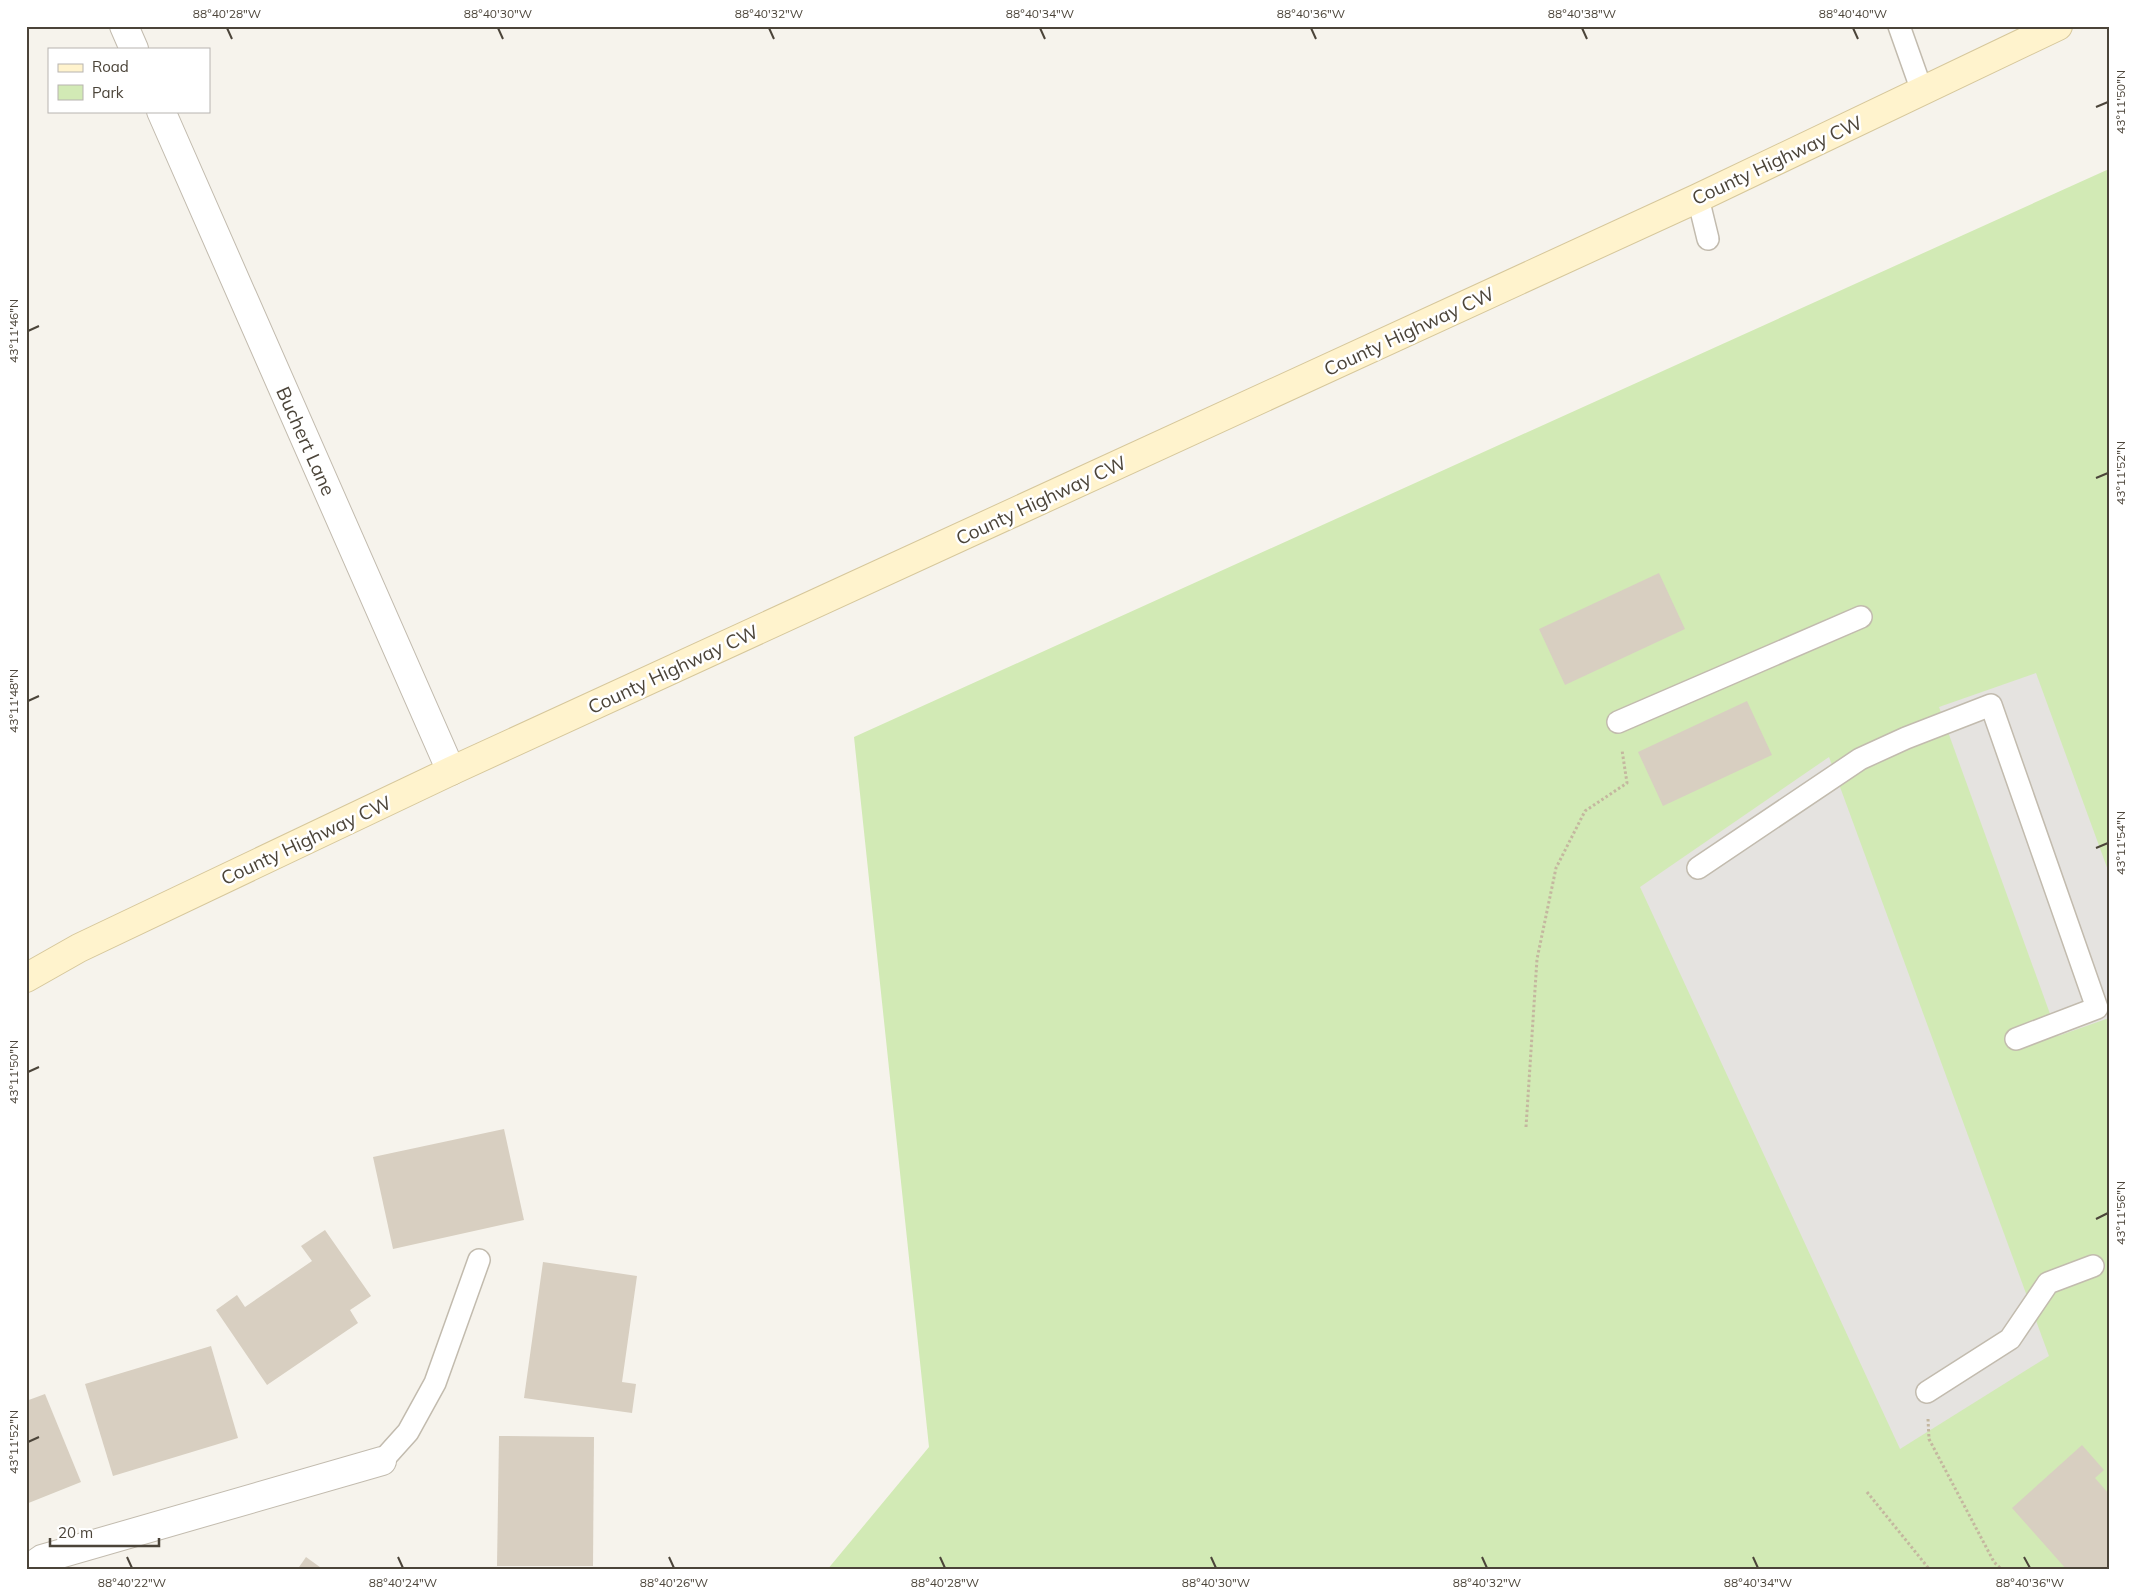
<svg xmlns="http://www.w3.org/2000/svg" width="2135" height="1596" font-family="Mulish,sans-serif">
	<rect width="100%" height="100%" fill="#f6f3ec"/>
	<path fill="#d2eab5" d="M2109,169V1570H827L929,1447L854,737Z"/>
	<g fill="#e5e3e0">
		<path d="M2036,673L2109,873V1018L2058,1036L1939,707Z"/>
		<path d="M1829,757L2049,1356L1900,1449L1640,887Z"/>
	</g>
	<g fill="#d8cfc1">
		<path d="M1659,573L1685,629L1565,685L1539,629Z"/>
		<path d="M1747,701L1772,755L1663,806L1638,752Z"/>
		<path d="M504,1129L524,1220L393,1249L373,1157Z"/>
		<path d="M325,1230L371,1296L350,1310L358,1323L267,1385L216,1310L237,1295L245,1307L312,1261L301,1246Z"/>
		<path d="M543,1262L637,1276L622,1382L636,1384L632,1413L524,1398Z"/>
		<path d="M211,1346L238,1438L113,1476L85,1384Z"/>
		<path d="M45,1394L81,1482L26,1504V1401Z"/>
		<path d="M499,1436L594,1437L593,1566H497Z"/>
		<path d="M2082,1445L2104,1470L2095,1478L2109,1494V1570H2067L2012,1508Z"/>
		<path d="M306,1557L324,1570H297Z"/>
	</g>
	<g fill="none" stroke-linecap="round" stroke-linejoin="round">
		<defs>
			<g id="lane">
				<path d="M1899,26L1922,91"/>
				<path d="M1698,198L1708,239"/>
				<path d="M1618,722L1861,617"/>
				<path d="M1698,868L1860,759L1906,738L1991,705L2097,1008L2016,1039"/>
				<path d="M1927,1392L2010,1339L2048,1283L2093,1266"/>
				<path d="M382,1461L408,1432L435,1383L479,1260"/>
			</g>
			<g id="street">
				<path d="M124,26L134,49"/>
				<path d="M161,111L451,771"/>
				<path d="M26,1570L42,1559L382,1461"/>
			</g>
			<path id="secondary" d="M26,978L79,948L451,771L1698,198L2058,26"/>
		</defs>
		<use href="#lane" stroke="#c2bbae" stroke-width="24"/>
		<use href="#street" stroke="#c2bbae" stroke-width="30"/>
		<use href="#secondary" stroke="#d6c79b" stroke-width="30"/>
		<g stroke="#c4b79f" stroke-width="3" stroke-dasharray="2.5 2.5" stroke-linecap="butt">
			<path d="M1526,1127L1537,959L1556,868L1585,811L1627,783L1622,750"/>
			<path d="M1928,1419L1929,1439L1994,1562L2002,1570"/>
			<path d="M1867,1492L1930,1570"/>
		</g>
		<use href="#lane" stroke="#fff" stroke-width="21"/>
		<use href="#street" stroke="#fff" stroke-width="28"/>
		<use href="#secondary" stroke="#fff3cd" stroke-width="28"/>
	</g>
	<path fill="none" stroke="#4b4439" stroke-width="2" d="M227,28L232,39M498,28L503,39M769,28L774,39M1040,28L1045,39M1311,28L1316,39M1582,28L1587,39M1853,28L1858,39M2096,107L2108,102M28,331L39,326M2096,478L2108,473M28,701L39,696M2096,848L2108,843M28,1072L39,1067M2096,1219L2108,1213M28,1442L39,1437M127,1557L132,1568M398,1557L403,1568M669,1557L674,1568M940,1557L945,1568M1211,1557L1216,1568M1482,1557L1487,1568M1753,1557L1758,1568M2024,1557L2030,1568"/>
	<g text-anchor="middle" stroke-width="5" stroke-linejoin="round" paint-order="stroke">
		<g font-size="19" fill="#4b4439" stroke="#fff">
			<text transform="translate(1777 160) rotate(-25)" y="7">County Highway CW</text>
			<text transform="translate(1409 331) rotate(-25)" y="7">County Highway CW</text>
			<text transform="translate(306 441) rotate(66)" y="7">Buchert Lane</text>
			<text transform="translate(1041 500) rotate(-25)" y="7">County Highway CW</text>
			<text transform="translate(673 669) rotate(-25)" y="7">County Highway CW</text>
			<text transform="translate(306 840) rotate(-25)" y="7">County Highway CW</text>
		</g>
	</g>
	<rect width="2135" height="1596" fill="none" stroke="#ffffff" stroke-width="55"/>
	<rect x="48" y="48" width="162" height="65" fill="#ffffff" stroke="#b7b4b0"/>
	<rect x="58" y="64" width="25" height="8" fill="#fff3cd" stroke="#b7b4b0"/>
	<text x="92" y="72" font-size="15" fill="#4b4439">Road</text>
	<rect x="58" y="85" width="25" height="15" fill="#d2eab5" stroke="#b7b4b0"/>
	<text x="92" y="98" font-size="15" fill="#4b4439">Park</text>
	<path d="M50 1538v8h109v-8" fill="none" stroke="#4b4439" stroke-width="2.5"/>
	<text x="58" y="1538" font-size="15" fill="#4b4439" stroke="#ffffff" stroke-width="4" paint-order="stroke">20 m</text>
	<rect x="28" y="28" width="2080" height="1540" fill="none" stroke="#4b4439" stroke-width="2"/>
	<g font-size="12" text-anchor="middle" fill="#4b4439">
		<text x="227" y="18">88°40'28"W</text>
		<text x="498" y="18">88°40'30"W</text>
		<text x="769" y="18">88°40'32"W</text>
		<text x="1040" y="18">88°40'34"W</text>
		<text x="1311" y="18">88°40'36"W</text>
		<text x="1582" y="18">88°40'38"W</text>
		<text x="1853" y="18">88°40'40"W</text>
		<text transform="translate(2121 102) rotate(-90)" y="4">43°11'50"N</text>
		<text transform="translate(14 331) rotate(-90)" y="4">43°11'46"N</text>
		<text transform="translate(2121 473) rotate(-90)" y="4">43°11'52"N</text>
		<text transform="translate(14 701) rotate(-90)" y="4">43°11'48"N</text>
		<text transform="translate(2121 843) rotate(-90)" y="4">43°11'54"N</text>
		<text transform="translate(14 1072) rotate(-90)" y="4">43°11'50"N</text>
		<text transform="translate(2121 1213) rotate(-90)" y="4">43°11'56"N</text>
		<text transform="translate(14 1442) rotate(-90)" y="4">43°11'52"N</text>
		<text x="132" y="1587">88°40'22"W</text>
		<text x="403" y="1587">88°40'24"W</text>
		<text x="674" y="1587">88°40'26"W</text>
		<text x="945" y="1587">88°40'28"W</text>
		<text x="1216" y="1587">88°40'30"W</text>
		<text x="1487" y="1587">88°40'32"W</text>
		<text x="1758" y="1587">88°40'34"W</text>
		<text x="2030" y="1587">88°40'36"W</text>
	</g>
</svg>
